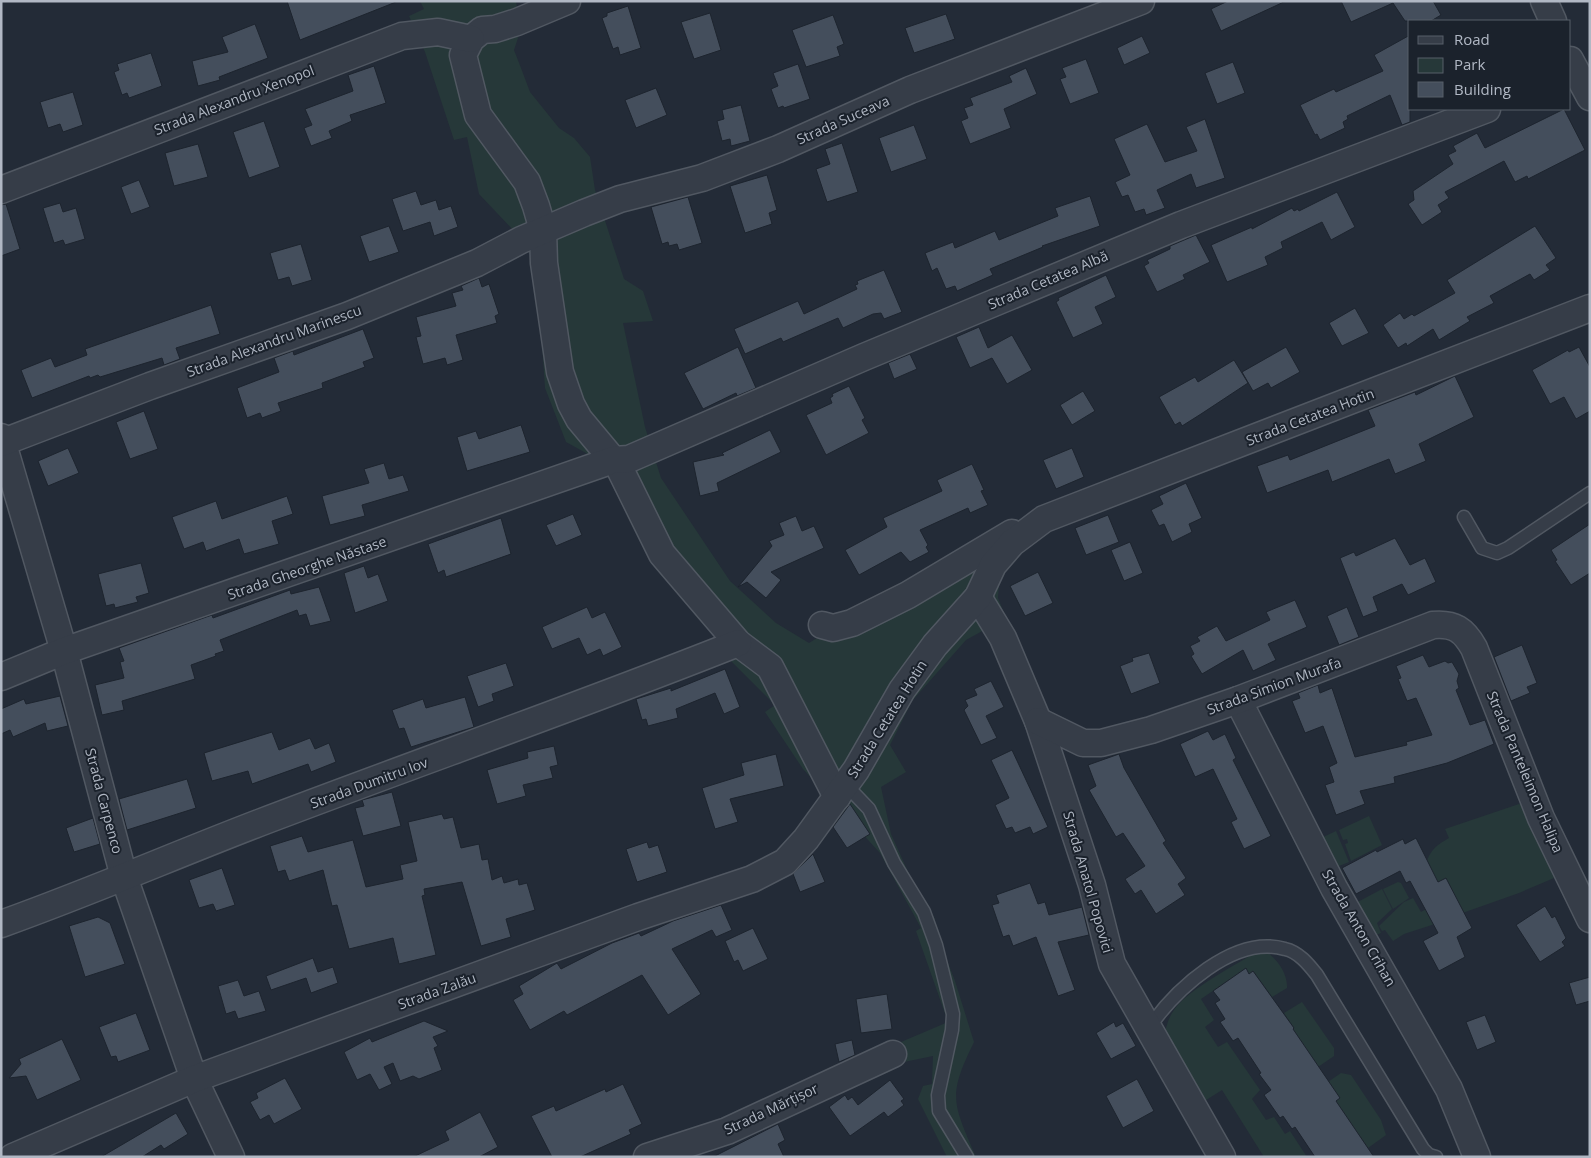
<svg xmlns="http://www.w3.org/2000/svg" width="1591" height="1158" font-family="'Open Sans',sans-serif">
	<rect width="100%" height="100%" fill="#232b37"/>
	<g fill="#263839">
		<path d="M420,1H516L520,32L514,50L521,68L530,92L559,128L574,138L590,157L595,190L624,279L643,291L653,321L623,323L645,427L661,478L730,581L776,623L809,643L1003,524L998,598L1006,618L966,640L912,701L890,745L906,772L881,787L891,834L909,874L935,919L933,924L955,981L974,1042C947,1097 953,1103 976,1157H947L918,1099L923,1086L932,1084L933,1056L904,1062L901,1042L948,1022L916,931L921,928L880,853L803,769L765,712L775,705L730,660L612,480L586,453L566,442L545,388L536,254L479,194L467,137L454,140L425,52L409,16L424,9Z"/>
		<path d="M1522,803L1554,878L1519,893L1454,916L1425,868C1429,851 1435,846 1449,838L1445,829Z"/>
		<path d="M1369,816L1382,845L1351,861L1345,844L1348,843L1347,839L1343,840L1339,830Z"/>
		<path d="M1336,831L1349,862L1339,866L1354,895L1350,898L1335,868L1339,866L1335,867L1319,839Z"/>
		<path d="M1398,882L1401,883L1409,898L1393,909L1383,889Z"/>
		<path d="M1382,889L1392,909L1377,923L1381,933L1371,937L1354,904Z"/>
		<path d="M1413,898L1421,912L1430,907L1438,923L1404,934L1393,941L1385,930L1382,931L1379,926L1404,902Z"/>
		<path d="M1261,949C1275,955 1288,973 1287,988L1272,997L1253,971L1249,974L1245,969L1201,999L1214,1020L1205,1027L1218,1047L1227,1042L1260,1090L1252,1099L1266,1120L1274,1117L1285,1134L1290,1131L1307,1157H1264L1222,1090L1203,1102L1165,1032C1167,1024 1169,1017 1174,1010C1188,989 1238,964 1261,949Z"/>
		<path d="M1302,1002L1334,1048V1056L1318,1067L1289,1032L1294,1028L1284,1013Z"/>
		<path d="M1341,1073L1351,1075L1381,1120L1386,1135L1368,1148L1354,1128L1331,1105L1340,1098L1328,1082Z"/>
	</g>
	<g fill="#444e5c" stroke="#1d242e">
		<path d="M287,1H396V2L300,40Z"/>
		<path d="M1228,1H1286L1221,31L1211,9Z"/>
		<path d="M1341,1H1433L1441,15L1431,21H1405L1393,3L1351,22Z"/>
		<path d="M628,6L641,48L620,55L618,47L613,49L602,18L607,16V13Z"/>
		<path d="M710,13L721,50L694,59L681,22Z"/>
		<path d="M946,14L955,39L914,53L905,28Z"/>
		<path d="M833,15L844,44L837,47L840,56L806,67L792,30Z"/>
		<path d="M255,24L268,58L219,77L220,80L198,86L192,61L228,52L222,37Z"/>
		<path d="M1410,35V122L1402,125L1390,95L1347,116L1348,119L1343,122L1345,128L1320,140L1317,134L1315,135L1300,105L1334,89L1336,92L1383,71L1374,55Z"/>
		<path d="M1142,36L1150,53L1124,65L1117,48Z"/>
		<path d="M151,53L162,86L129,98L127,93L122,95L114,72L119,70L117,64Z"/>
		<path d="M1086,59L1099,93L1070,104L1060,79L1066,77L1062,68Z"/>
		<path d="M1233,62L1245,93L1217,104L1205,73Z"/>
		<path d="M798,64L810,99L784,108L783,106L778,108L771,89L778,86L773,73Z"/>
		<path d="M374,66L386,103L350,115L352,121L329,131L332,138L311,146L304,128L312,125L305,109L353,91L348,75Z"/>
		<path d="M1026,68L1037,94L1004,109L1011,128L970,144L961,121L968,118L964,108L973,105L970,98L1012,82L1009,76Z"/>
		<path d="M656,88L667,115L636,128L625,100Z"/>
		<path d="M73,92L83,125L63,132L60,124L48,128L40,102Z"/>
		<path d="M741,105L750,141L731,146L730,139L722,141L717,121L724,119L722,110Z"/>
		<path d="M1564,109L1585,150L1528,179L1527,176L1515,182L1504,161L1445,192L1449,198L1438,205L1442,212L1422,225L1408,204L1414,200L1413,191L1453,164L1448,155L1456,151L1453,146L1477,133L1485,148Z"/>
		<path d="M1205,119L1225,178L1196,188L1191,174L1157,190L1165,208L1146,215L1144,209L1135,212L1128,195L1122,197L1115,182L1130,175L1114,139L1147,124L1165,162L1197,151L1186,127Z"/>
		<path d="M264,121L280,167L249,178L233,132Z"/>
		<path d="M914,125L927,159L891,172L879,138Z"/>
		<path d="M842,143L858,192L827,202L816,169L830,164L825,149Z"/>
		<path d="M198,144L208,177L174,186L165,153Z"/>
		<path d="M767,175L777,210L769,213L772,224L745,233L730,186Z"/>
		<path d="M139,180L150,207L131,214L121,187Z"/>
		<path d="M416,191L421,205L436,200L439,210L451,206L458,227L434,236L430,222L403,231L392,199Z"/>
		<path d="M1337,192L1355,227L1331,240L1322,222L1281,242L1283,248L1265,257L1268,265L1227,282L1211,245L1252,227V229L1292,208L1294,211L1298,209L1299,211Z"/>
		<path d="M1090,196L1100,226L1042,246L1043,247L990,269L993,275L957,291L955,286L946,289L937,268L932,271L925,253L953,242L955,248L995,231L999,240L1058,216L1055,208Z"/>
		<path d="M688,197L702,243L679,250L677,244L669,246L668,242L662,244L651,207Z"/>
		<path d="M60,203L63,212L76,208L85,239L65,245L63,240L54,243L43,208Z"/>
		<path d="M6,204L20,249L1,256V205Z"/>
		<path d="M389,226L399,252L369,262L360,236Z"/>
		<path d="M1535,226L1556,258L1546,265L1550,270L1534,280L1530,274L1490,296L1494,303L1467,317L1470,321L1439,340L1433,329L1407,346L1406,343L1398,348L1383,325L1400,313L1404,319L1412,314L1414,316L1455,293L1447,280Z"/>
		<path d="M1196,235L1210,262L1183,275L1185,279L1157,292L1144,266L1149,263L1147,260L1170,249V246Z"/>
		<path d="M301,244L312,280L292,286L289,277L278,280L270,253Z"/>
		<path d="M884,270L902,312L884,319L881,313L873,314L843,328L838,318L783,342L781,338L745,354L734,329L798,301L804,314L857,289L855,285L858,284L857,281Z"/>
		<path d="M1106,275L1116,297L1095,307L1103,324L1073,338L1056,302L1059,300L1058,298Z"/>
		<path d="M479,278L482,287L489,284L499,314L495,316L497,323L456,335L463,360L447,365L445,358L423,364L416,337L421,336L416,317L456,306L452,293L463,290L461,286Z"/>
		<path d="M211,305L220,334L176,348L180,359L164,365L162,358L100,377L98,375L90,378L89,376L32,398L21,370L51,358L55,367L87,355L85,349Z"/>
		<path d="M1355,308L1369,333L1342,346L1329,323Z"/>
		<path d="M979,327L988,348L1012,335L1032,370L1007,384L992,358L970,368L956,337Z"/>
		<path d="M363,329L374,358L363,362L365,367L322,383L323,388L278,403L281,411L262,418L260,413L247,418L237,388L279,372L274,358L293,351L294,355Z"/>
		<path d="M738,347L756,388L737,396L736,393L703,409L684,373Z"/>
		<path d="M1286,347L1300,372L1271,388L1268,383L1253,391L1242,372Z"/>
		<path d="M1579,347L1590,367V411L1576,419L1564,397L1550,404L1532,370L1568,350L1569,352Z"/>
		<path d="M910,354L917,369L894,379L888,363Z"/>
		<path d="M1234,360L1248,383L1201,414L1182,426L1180,422L1175,425L1159,397L1195,377L1198,382Z"/>
		<path d="M1455,376L1474,417L1419,444L1426,461L1395,474L1389,459L1332,482L1328,470L1267,493L1257,466L1288,455L1290,460L1375,426L1368,410L1415,392L1416,395Z"/>
		<path d="M849,386L865,418L862,420L869,433L826,455L806,415L832,403L830,398L833,396L832,394Z"/>
		<path d="M1083,391L1095,411L1072,425L1060,405Z"/>
		<path d="M144,411L158,449L130,459L116,422Z"/>
		<path d="M521,425L530,452L467,471L457,437L476,431L479,439Z"/>
		<path d="M770,430L781,452L717,483L719,491L700,496L693,462L724,455L722,453Z"/>
		<path d="M68,448L79,473L48,486L38,461Z"/>
		<path d="M1072,448L1084,477L1056,489L1043,460Z"/>
		<path d="M384,463L389,479L403,475L409,491L362,505L365,516L330,525L322,496L369,483L364,469Z"/>
		<path d="M972,464L984,490L981,491L988,505L970,513L968,508L920,530L928,545L926,547L929,552L910,562L901,552L859,575L845,550L887,527L883,518L942,491L937,480Z"/>
		<path d="M1186,483L1202,518L1189,524L1192,532L1172,542L1164,524L1159,526L1151,510L1163,504L1159,496Z"/>
		<path d="M287,496L293,514L272,521L279,544L244,554L239,539L206,551L203,542L184,549L172,517L216,501L222,519Z"/>
		<path d="M573,514L582,535L556,546L546,525Z"/>
		<path d="M1108,515L1119,542L1086,555L1075,528Z"/>
		<path d="M796,516L802,531L814,526L824,548L771,572L781,580L766,598L747,582L738,587L772,546L769,541L784,535L779,523Z"/>
		<path d="M501,518L511,554L446,577L444,570L438,573L428,544Z"/>
		<path d="M1590,524V573L1571,585L1555,561L1557,560L1551,550Z"/>
		<path d="M1395,538L1410,565L1425,558L1436,582L1408,595L1402,584L1373,597L1378,611L1363,617L1340,558L1354,552L1356,556Z"/>
		<path d="M1130,542L1143,573L1124,581L1111,550Z"/>
		<path d="M141,563L149,593L136,597L138,602L115,608L114,604L106,606L98,574Z"/>
		<path d="M364,566L368,578L378,574L388,601L355,613L344,573Z"/>
		<path d="M1038,572L1053,603L1025,616L1010,586Z"/>
		<path d="M319,587L331,621L310,626L306,614L299,616L297,610L220,640L224,651L215,654L216,656L191,665L195,679L122,701L124,710L102,715L95,685L124,678L120,662L124,661L119,648L212,615L213,618L290,590L291,594Z"/>
		<path d="M1295,600L1307,627L1268,644L1276,660L1253,671L1243,650L1202,674L1191,656L1194,654L1190,646L1200,641L1197,637L1217,626L1226,641L1270,620L1266,612Z"/>
		<path d="M587,607L592,618L605,612L622,647L603,656L600,649L587,655L579,638L552,649L542,627Z"/>
		<path d="M1347,607L1359,637L1339,645L1327,616Z"/>
		<path d="M1522,645L1537,683L1527,687L1530,693L1511,701L1494,657Z"/>
		<path d="M1149,653L1160,683L1131,694L1120,666L1133,661L1132,658Z"/>
		<path d="M1423,655L1429,667L1445,661L1448,663L1452,662L1459,674L1457,681L1459,688L1456,690L1470,725L1485,720L1494,744L1447,763L1394,777L1395,783L1360,791L1365,804L1336,815L1325,785L1334,782L1329,767L1337,763L1323,726L1305,733L1292,701L1300,698L1298,693L1318,685L1320,693L1332,688L1355,757L1407,745L1406,742L1432,735L1416,698L1407,701L1398,679L1401,678L1396,666Z"/>
		<path d="M506,663L514,686L492,694L494,701L478,707L467,676Z"/>
		<path d="M725,669L740,707L724,714L715,693L676,709L678,718L648,726L646,719L642,720L636,699L671,688V691Z"/>
		<path d="M991,681L1004,707L986,716L997,738L981,745L964,710L968,706L965,700L977,695L974,689Z"/>
		<path d="M60,696L68,726L47,731L45,723L13,737L10,730L1,734V709L24,699L26,704Z"/>
		<path d="M465,697L474,727L411,747L404,728L399,729L392,710L423,699L426,708Z"/>
		<path d="M1208,731L1213,740L1225,734L1236,758L1233,760L1271,836L1244,849L1231,822L1237,819L1213,769L1195,777L1180,744Z"/>
		<path d="M272,732L279,750L310,738L315,749L329,743L336,762L311,772L308,764L252,784L248,771L212,781L204,753Z"/>
		<path d="M554,746L558,765L550,767L553,778L523,785L526,796L497,804L487,770L528,758L527,752Z"/>
		<path d="M1012,750L1048,827L1033,834L1030,827L1015,833L1012,827L1006,829L995,805L1009,798L991,760Z"/>
		<path d="M776,754L784,786L730,799L738,822L715,829L702,788L744,775L741,763Z"/>
		<path d="M1119,754L1124,768L1166,841L1163,843L1186,878L1178,884L1185,895L1156,914L1141,890L1135,894L1125,879L1145,866L1123,833L1116,837L1089,790L1096,786L1088,765Z"/>
		<path d="M187,779L196,808L127,830L119,799Z"/>
		<path d="M392,792L401,826L363,836L355,808L364,806L362,800Z"/>
		<path d="M850,804L870,834L847,848L833,827Z"/>
		<path d="M442,814L444,819L453,817L461,848L479,844L482,860L488,859L492,880L502,876L504,883L518,879L519,885L527,883L535,910L506,919L511,937L481,946L462,882L424,889L425,895L422,896L436,955L399,964L393,938L349,949L337,905L332,906L323,870L289,881L285,870L278,872L270,846L302,836L308,852L353,840L366,887L403,879L400,865L417,861L408,822Z"/>
		<path d="M93,818L100,844L74,852L66,828Z"/>
		<path d="M1416,838L1438,882L1446,878L1472,928L1457,937L1465,957L1439,971L1423,941L1438,933L1410,881L1406,883L1400,871L1356,894L1342,868L1376,850L1377,852L1403,839L1405,844Z"/>
		<path d="M647,842L649,848L658,845L667,872L637,882L626,849Z"/>
		<path d="M813,854L825,882L800,892L793,874Z"/>
		<path d="M222,868L235,905L216,911L213,904L199,908L189,880Z"/>
		<path d="M1030,883L1038,904L1045,902L1049,915L1082,907L1089,935L1058,942L1075,990L1058,996L1036,937L1013,946L1009,935L1003,937L992,905L999,903L996,895Z"/>
		<path d="M721,905L732,930L716,937L712,930L672,949L701,994L668,1015L642,975L567,1015L564,1011L530,1030L513,1000L523,994L519,986L557,963L561,969L612,943L639,933L641,936L673,921Z"/>
		<path d="M1545,906L1552,918L1555,916L1566,938L1562,942L1565,946L1540,962L1516,925Z"/>
		<path d="M98,917L110,923L125,964L85,977L69,926Z"/>
		<path d="M753,928L768,959L743,971L738,960L734,962L725,941Z"/>
		<path d="M313,958L318,972L333,967L338,983L311,993L306,978L271,990L266,976Z"/>
		<path d="M1246,968L1249,974L1253,971L1294,1028L1293,1029L1340,1098L1336,1101L1374,1157H1315L1295,1127L1292,1129L1283,1116L1280,1118L1264,1095L1271,1090L1259,1074L1261,1073L1238,1038L1233,1041L1220,1022L1225,1019L1215,1003L1220,1000L1213,991Z"/>
		<path d="M1590,977V1001L1576,1005L1569,983Z"/>
		<path d="M238,980L244,996L259,991L266,1011L238,1019L235,1011L226,1014L218,986Z"/>
		<path d="M887,994L892,1029L861,1033L856,999Z"/>
		<path d="M136,1013L150,1050L118,1062L116,1056L111,1057L99,1027Z"/>
		<path d="M1485,1015L1496,1042L1477,1050L1466,1022Z"/>
		<path d="M424,1021L448,1031L433,1037L438,1046L434,1048L442,1070L419,1079L413,1076L400,1081L393,1063L384,1067L392,1084L379,1090L370,1074L357,1080L344,1052L370,1038L372,1042Z"/>
		<path d="M1114,1022L1116,1027L1123,1023L1136,1046L1111,1059L1096,1033Z"/>
		<path d="M62,1039L81,1080L37,1100L26,1076L9,1078L21,1064L19,1059Z"/>
		<path d="M852,1040L855,1055L839,1062L835,1044Z"/>
		<path d="M285,1078L302,1109L274,1124L269,1115L260,1120L250,1102L258,1098L256,1093Z"/>
		<path d="M1137,1079L1154,1111L1123,1128L1106,1096Z"/>
		<path d="M890,1080L904,1099L901,1101L904,1105L888,1117L884,1112L850,1136L829,1107L845,1095L848,1100L852,1097L858,1105Z"/>
		<path d="M623,1084L642,1124L629,1130L631,1134L580,1157H552L531,1116L554,1106L556,1111L605,1089L606,1092Z"/>
		<path d="M480,1112L498,1147L479,1157H413L449,1140L445,1131Z"/>
		<path d="M176,1113L188,1134L164,1149L161,1145L142,1157H101Z"/>
		<path d="M778,1124L785,1140L778,1144L784,1157H713Z"/>
	</g>
	<g fill="none" stroke-linecap="round" stroke-linejoin="round">
		<defs>
			<g id="lane">
				<path d="M1464,517L1482,548L1497,553L1508,548L1590,493"/>
				<path d="M846,785L869,809L894,863L924,912L936,945L953,1014L952,1030L938,1095L939,1111L967,1157"/>
				<path d="M1148,1029C1175,990 1234,934 1285,949C1299,952 1309,965 1317,975L1423,1149L1429,1155L1436,1157"/>
			</g>
			<g id="street">
				<path d="M567,1L517,22L495,29L482,30L471,39L463,55L478,115L527,182L536,206L543,230L544,263L560,372L571,404L579,419L619,467L662,554L738,643L770,667L837,797"/>
				<path d="M1544,1L1553,21"/>
				<path d="M1570,60L1590,97"/>
				<path d="M1,190L402,36L438,32L471,39"/>
				<path d="M1,437L64,651L124,877L194,1079L231,1157"/>
				<path d="M1,443L150,386L347,316L477,263L521,240L584,213L620,199L702,178L778,149L910,90L1141,1"/>
				<path d="M978,597L1003,638L1038,721L1092,885L1112,964L1222,1157"/>
				<path d="M822,625L833,628L852,623L908,595L1012,533"/>
				<path d="M1,677L64,651L613,460L629,459L864,357L1181,225L1487,109"/>
				<path d="M1238,700L1334,888L1449,1089L1477,1157"/>
				<path d="M1038,721L1083,743H1101L1151,730L1238,700L1433,625C1454,623 1464,630 1474,648L1541,818L1590,919"/>
				<path d="M1,924C88,893 173,856 259,823C419,762 580,706 738,643"/>
				<path d="M13,1157L194,1079L638,917L752,879L785,862L806,839L856,770L902,690L935,645L978,597L993,565L1012,543L1044,519L1590,308"/>
				<path d="M647,1157L727,1131L893,1054"/>
			</g>
		</defs>
		<use href="#lane" stroke="#515862" stroke-width="15"/>
		<use href="#street" stroke="#515862" stroke-width="29"/>
		<use href="#lane" stroke="#363d48" stroke-width="12"/>
		<use href="#street" stroke="#363d48" stroke-width="26"/>
	</g>
	<g text-anchor="middle" stroke-width="4" stroke-linejoin="round" paint-order="stroke">
		<g font-size="14" fill="#b1b8c4" stroke="#1b222c">
			<text transform="translate(234 100) rotate(-21)" y="5">Strada Alexandru Xenopol</text>
			<text transform="translate(843 120) rotate(-24)" y="5">Strada Suceava</text>
			<text transform="translate(1048 280) rotate(-23)" y="5">Strada Cetatea Albă</text>
			<text transform="translate(274 341) rotate(-20)" y="5">Strada Alexandru Marinescu</text>
			<text transform="translate(1310 417) rotate(-21)" y="5">Strada Cetatea Hotin</text>
			<text transform="translate(307 568) rotate(-19)" y="5">Strada Gheorghe Năstase</text>
			<text transform="translate(1274 686) rotate(-20)" y="5">Strada Simion Murafa</text>
			<text transform="translate(887 719) rotate(-58)" y="5">Strada Cetatea Hotin</text>
			<text transform="translate(1525 772) rotate(67)" y="5">Strada Panteleimon Halipa</text>
			<text transform="translate(369 783) rotate(-20)" y="5">Strada Dumitru Iov</text>
			<text transform="translate(104 801) rotate(75)" y="5">Strada Carpenco</text>
			<text transform="translate(1088 882) rotate(74)" y="5">Strada Anatol Popovici</text>
			<text transform="translate(1359 928) rotate(60)" y="5">Strada Anton Crihan</text>
			<text transform="translate(437 991) rotate(-20)" y="5">Strada Zalău</text>
			<text transform="translate(771 1109) rotate(-25)" y="5">Strada Mărțișor</text>
		</g>
	</g>
	<rect width="1591" height="1158" fill="none" stroke="#b1b8c4" stroke-width="5"/>
	<rect x="1408" y="20" width="162" height="90" fill="#1b222c" stroke="#575e69"/>
	<rect x="1418" y="36" width="25" height="8" fill="#363d48" stroke="#575e69"/>
	<text x="1454" y="45" font-size="15" fill="#b1b8c4">Road</text>
	<rect x="1418" y="58" width="25" height="15" fill="#263839" stroke="#575e69"/>
	<text x="1454" y="70" font-size="15" fill="#b1b8c4">Park</text>
	<rect x="1418" y="82" width="25" height="15" fill="#444e5c" stroke="#575e69"/>
	<text x="1454" y="95" font-size="15" fill="#b1b8c4">Building</text>
</svg>
